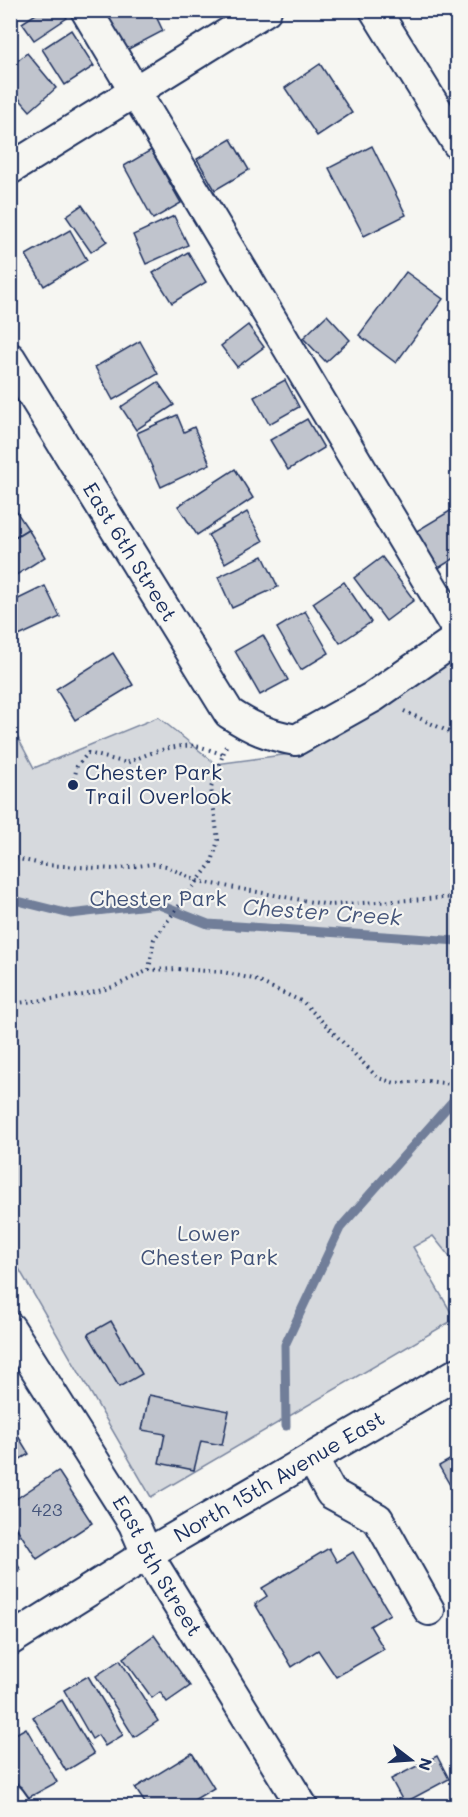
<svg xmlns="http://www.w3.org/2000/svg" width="468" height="1817" font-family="Mali,sans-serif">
	<rect width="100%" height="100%" fill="#f6f6f2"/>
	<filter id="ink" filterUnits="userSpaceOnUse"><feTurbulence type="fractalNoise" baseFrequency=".0167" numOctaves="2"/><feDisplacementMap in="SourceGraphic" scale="12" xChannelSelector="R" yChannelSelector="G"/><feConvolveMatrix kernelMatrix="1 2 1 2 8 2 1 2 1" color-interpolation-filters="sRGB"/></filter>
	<g filter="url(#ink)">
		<path fill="#d6d9dd" stroke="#78849e" stroke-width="1.5" d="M457,657V1266L433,1236L413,1247L455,1319L151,1497L11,1255L10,723L34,768L158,717L216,764L290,754Z"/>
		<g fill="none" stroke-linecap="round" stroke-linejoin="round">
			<g stroke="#717e99" stroke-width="9">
				<path d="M10,899L70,914L157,904L208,924L458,941"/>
				<path d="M286,1426L285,1345L340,1228L458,1095"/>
			</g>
		</g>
		<g fill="#c0c4cd" stroke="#1b2f5e" stroke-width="1.5">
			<path d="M42,10H62L67,18L34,40L22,23Z"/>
			<path d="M113,10H153L163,31L119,54L99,17Z"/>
			<path d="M71,30L94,66L65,85L42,49Z"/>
			<path d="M27,53L56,88L30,111L10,88V67Z"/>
			<path d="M320,64L352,113L317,136L285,88Z"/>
			<path d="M231,139L249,170L215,190L197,159Z"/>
			<path d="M372,146L406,215L364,236L329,168Z"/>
			<path d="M151,150L181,203L153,219L124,166Z"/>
			<path d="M82,205L107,241L91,252L66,216Z"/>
			<path d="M174,216L188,245L146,264L133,235Z"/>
			<path d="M70,230L87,260L44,286L26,255Z"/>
			<path d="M188,252L206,282L172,303L153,273Z"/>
			<path d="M406,272L443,299L396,363L359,335Z"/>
			<path d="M327,315L350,340L326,362L303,338Z"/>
			<path d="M248,325L264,347L237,367L221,346Z"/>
			<path d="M140,341L158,374L113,400L95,367Z"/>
			<path d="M285,380L299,407L269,424L254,397Z"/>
			<path d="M158,382L174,405L136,430L121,407Z"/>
			<path d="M177,415L184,432L194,427L210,464L161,487L137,433Z"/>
			<path d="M307,419L324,448L288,470L270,440Z"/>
			<path d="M235,469L253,498L197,535L178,506Z"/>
			<path d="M10,502L28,529L10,540Z"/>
			<path d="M455,508L458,513V556L437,569L415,532Z"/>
			<path d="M247,512L263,541L225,563L208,535Z"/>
			<path d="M28,529L45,557L10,579V540Z"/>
			<path d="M263,556L278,587L232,608L218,577Z"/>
			<path d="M382,557L414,600L386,621L354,578Z"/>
			<path d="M344,582L371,622L340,643L313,603Z"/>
			<path d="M45,586L60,617L10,640V603Z"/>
			<path d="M305,611L329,653L301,670L277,628Z"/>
			<path d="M263,635L288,680L260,695L235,651Z"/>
			<path d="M113,653L133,685L75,720L56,689Z"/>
			<path d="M111,1321L142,1374L119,1387L88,1334Z"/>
			<path d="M149,1395L229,1411L222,1445L201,1441L194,1470L159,1463L165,1434L142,1430Z"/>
			<path d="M12,1426L29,1454L10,1465V1427Z"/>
			<path d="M458,1455V1499L439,1466Z"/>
			<path d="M58,1471L92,1523L37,1559L10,1518V1503Z"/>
			<path d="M329,1548L337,1562L353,1552L390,1614L370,1626L384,1649L336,1677L318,1650L292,1667L255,1604L267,1596L262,1588Z"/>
			<path d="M10,1554L21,1570L10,1577Z"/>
			<path d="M154,1635L190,1686L167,1702L160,1692L152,1698L123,1658Z"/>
			<path d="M120,1660L158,1721L134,1737L96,1676Z"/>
			<path d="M88,1676L123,1735L105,1746L98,1735L92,1739L64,1690Z"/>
			<path d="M62,1700L94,1754L66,1771L33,1717Z"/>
			<path d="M26,1728L57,1782L26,1799L10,1771V1737Z"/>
			<path d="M192,1753L214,1788L184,1806H147L135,1788Z"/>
			<path d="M437,1756L449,1779L404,1803L391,1779Z"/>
		</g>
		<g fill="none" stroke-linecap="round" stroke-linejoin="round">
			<defs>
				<g id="minor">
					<path d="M86,10L458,631"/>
					<path d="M375,10L458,144"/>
					<path d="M10,169L266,10"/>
					<path id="s1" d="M10,358L229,713C253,729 269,735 296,740L373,697L458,638"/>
					<path id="s2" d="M10,1328L134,1524L147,1554L302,1806"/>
					<path d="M312,1458L331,1493L378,1519L429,1610"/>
					<path id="s3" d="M10,1640L147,1554L458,1373"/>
					<path d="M10,1799L15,1806"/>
				</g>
			</defs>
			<use href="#minor" stroke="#1b2f5e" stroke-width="34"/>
			<g stroke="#1b2f5e" stroke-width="4" stroke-dasharray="1.5 4.5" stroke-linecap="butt">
				<path d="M404,711L458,736"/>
				<path d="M73,785L77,766L88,753L127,763C146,754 173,744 195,746C204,747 214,752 223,754"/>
				<path d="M10,857L46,865L114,869L153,864L166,866L197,881L329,905L458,897"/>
				<path d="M149,970L154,939L212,862L218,840L211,788L226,746"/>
				<path d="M10,1004L84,995L113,987L149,970L178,969L223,972L253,979L303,1002L378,1078L395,1083L428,1081L458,1085"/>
			</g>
			<use href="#minor" stroke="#f6f6f2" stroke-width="30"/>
		</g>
	</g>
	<circle fill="#1b2f5e" stroke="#f6f6f2" stroke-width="2" cx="73" cy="785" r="6"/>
	<g text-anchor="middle" stroke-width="4.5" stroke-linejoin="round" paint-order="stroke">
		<g font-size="18" fill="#44547a">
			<text x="47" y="1516">423</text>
		</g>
		<g font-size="21" fill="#1b2f5e" stroke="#f6f6f2">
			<text dy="7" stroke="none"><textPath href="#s1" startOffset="228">East 6th Street</textPath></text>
			<text dy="7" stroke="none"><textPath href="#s3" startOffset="315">North 15th Avenue East</textPath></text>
			<text dy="7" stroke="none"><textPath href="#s2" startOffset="280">East 5th Street</textPath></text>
		</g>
		<g font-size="21" fill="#1b2f5e" stroke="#f6f6f2" text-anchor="start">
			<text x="85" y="780">Chester Park<tspan x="85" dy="24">Trail Overlook</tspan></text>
		</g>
		<g font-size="21" fill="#405177" stroke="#f6f6f2">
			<text x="158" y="906">Chester Park</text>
			<text x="209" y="1241">Lower<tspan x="209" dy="24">Chester Park</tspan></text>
		</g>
		<g font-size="22" font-style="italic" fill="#46567b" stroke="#f6f6f2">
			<text transform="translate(322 912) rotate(4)" y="8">Chester Creek</text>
		</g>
	</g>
	<rect width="468" height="1817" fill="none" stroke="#f6f6f2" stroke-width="36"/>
	<rect x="18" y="18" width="432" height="1781" fill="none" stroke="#1b2f5e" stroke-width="2" filter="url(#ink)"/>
	<g transform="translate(411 1760) rotate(107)" stroke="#f6f6f2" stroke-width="4.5" paint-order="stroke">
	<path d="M0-4.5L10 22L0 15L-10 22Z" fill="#1b2f5e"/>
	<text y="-9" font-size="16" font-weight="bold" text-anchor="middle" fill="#1b2f5e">N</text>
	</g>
</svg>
